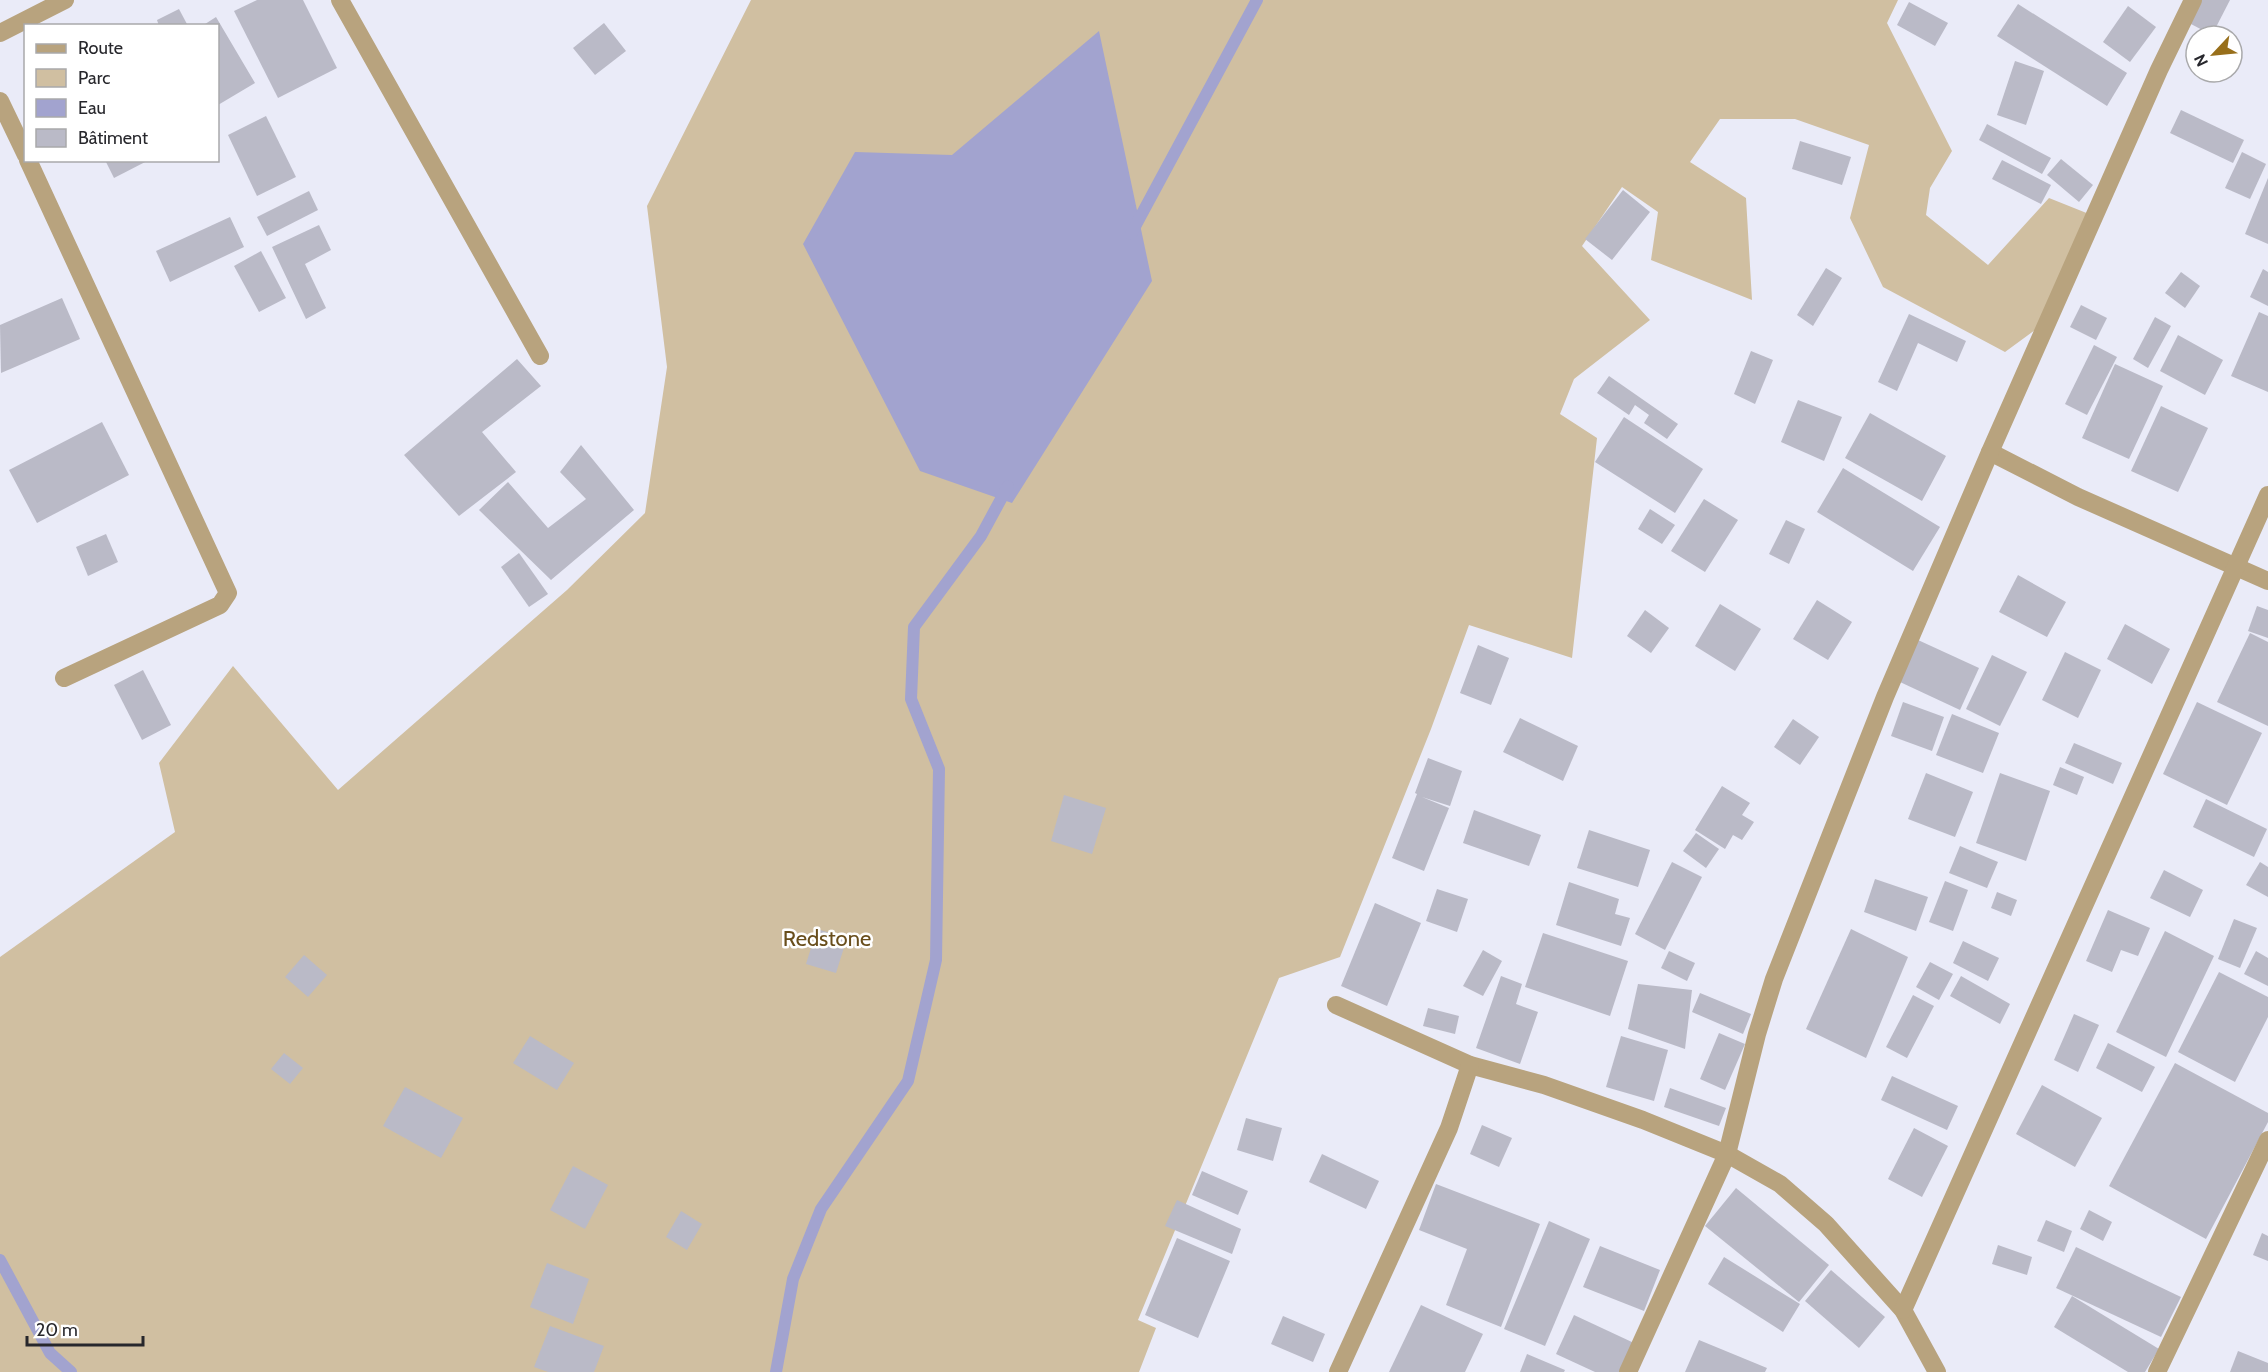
<svg xmlns="http://www.w3.org/2000/svg" width="2268" height="1372" font-family="Cabin,sans-serif">
	<rect width="100%" height="100%" fill="#eaebf8"/>
	<path fill="#d0bfa1" d="M751,0H1898L1887,23L1952,151L1930,188L1926,215L1988,265L2049,198L2094,216L2039,327L2005,352L1883,287L1850,218L1869,145L1795,119H1720L1690,162L1746,198L1752,300L1651,260L1658,212L1622,187L1582,246L1650,320L1574,379L1560,414L1597,438L1572,658L1469,625L1431,729L1340,957L1279,978L1138,1320L1156,1328L1139,1372H0V957L175,832L159,763L233,666L338,790L567,590L645,513L667,367L647,206Z"/>
	<path fill="#a2a3cf" d="M1099,31L1152,281L1012,503L920,471L803,244L855,152L952,155Z"/>
	<g fill="none" stroke-linecap="round" stroke-linejoin="round">
		<g stroke="#a2a3cf" stroke-width="12">
			<path d="M1131,234L1257,0"/>
			<path d="M0,1260L50,1353L71,1372"/>
			<path d="M776,1372L793,1279L821,1209L908,1081L936,960L939,769L911,699L914,627L981,536L1008,486"/>
		</g>
	</g>
	<g fill="#babac7">
		<path d="M257,0H303L337,68L278,98L234,11Z"/>
		<path d="M2201,0H2230L2212,35L2189,23Z"/>
		<path d="M1909,2L1948,23L1935,46L1897,25Z"/>
		<path d="M2018,4L2127,73L2107,106L1997,36Z"/>
		<path d="M2128,6L2156,27L2130,62L2103,42Z"/>
		<path d="M179,9L188,26H159L157,20Z"/>
		<path d="M216,17L255,83L218,105V26H202Z"/>
		<path d="M604,23L626,51L595,75L573,48Z"/>
		<path d="M2015,61L2044,71L2026,125L1997,115Z"/>
		<path d="M2181,110L2244,140L2233,163L2170,133Z"/>
		<path d="M266,116L296,177L257,196L228,135Z"/>
		<path d="M1987,124L2051,158L2042,174L1979,140Z"/>
		<path d="M1800,141L1851,157L1842,185L1792,169Z"/>
		<path d="M2242,152L2266,164L2250,199L2225,188Z"/>
		<path d="M2061,159L2093,185L2079,202L2047,175Z"/>
		<path d="M105,160H149L114,178Z"/>
		<path d="M2002,160L2051,185L2041,204L1992,179Z"/>
		<path d="M2268,178V244L2245,234Z"/>
		<path d="M1623,190L1650,212L1612,260L1585,239Z"/>
		<path d="M309,191L318,210L267,236L257,217Z"/>
		<path d="M230,217L244,247L170,282L156,251Z"/>
		<path d="M319,225L331,250L305,264L326,308L306,319L272,247Z"/>
		<path d="M261,251L286,298L259,312L234,266Z"/>
		<path d="M1826,268L1842,278L1813,326L1797,315Z"/>
		<path d="M2263,269L2268,272V306L2250,297Z"/>
		<path d="M2181,272L2200,286L2185,308L2165,293Z"/>
		<path d="M62,298L80,339L1,373L0,325Z"/>
		<path d="M2081,305L2107,318L2096,340L2070,327Z"/>
		<path d="M2259,312L2268,316V392L2231,376Z"/>
		<path d="M1909,314L1966,341L1957,362L1918,343L1897,391L1878,382Z"/>
		<path d="M2155,317L2171,326L2148,368L2133,359Z"/>
		<path d="M2178,335L2223,360L2205,395L2160,371Z"/>
		<path d="M2094,345L2117,357L2087,415L2065,404Z"/>
		<path d="M1751,351L1773,360L1755,404L1734,394Z"/>
		<path d="M517,359L541,386L482,432L516,472L459,516L404,455Z"/>
		<path d="M2115,364L2163,386L2129,459L2082,438Z"/>
		<path d="M1609,376L1678,424L1667,439L1644,423L1649,415L1635,405L1629,415L1597,393Z"/>
		<path d="M1798,400L1842,417L1824,461L1781,442Z"/>
		<path d="M2161,406L2208,428L2178,492L2131,471Z"/>
		<path d="M1870,413L1946,456L1922,501L1845,458Z"/>
		<path d="M1624,417L1703,469L1675,513L1595,462Z"/>
		<path d="M102,422L129,475L37,523L9,470Z"/>
		<path d="M581,445L634,510L551,580L479,510L508,482L548,528L586,499L560,472Z"/>
		<path d="M1843,468L1940,527L1913,571L1817,512Z"/>
		<path d="M1704,499L1738,520L1705,572L1671,551Z"/>
		<path d="M1650,509L1675,525L1662,544L1638,529Z"/>
		<path d="M1786,520L1805,529L1789,564L1769,554Z"/>
		<path d="M106,534L118,562L88,576L76,547Z"/>
		<path d="M519,553L548,594L529,607L501,567Z"/>
		<path d="M2018,575L2066,602L2047,637L1999,612Z"/>
		<path d="M1817,600L1852,622L1828,660L1793,639Z"/>
		<path d="M1720,604L1761,629L1735,671L1695,646Z"/>
		<path d="M2257,606L2268,610V638L2248,631Z"/>
		<path d="M1645,610L1669,628L1651,653L1627,636Z"/>
		<path d="M2125,624L2170,649L2152,684L2107,659Z"/>
		<path d="M2250,633L2268,642V726L2217,702Z"/>
		<path d="M1918,640L1979,668L1960,710L1900,682Z"/>
		<path d="M1478,645L1509,658L1491,705L1460,693Z"/>
		<path d="M2065,652L2101,670L2078,718L2042,700Z"/>
		<path d="M1992,655L2027,672L2000,726L1966,709Z"/>
		<path d="M143,670L171,725L142,740L114,685Z"/>
		<path d="M1903,702L1944,717L1932,751L1891,736Z"/>
		<path d="M2197,702L2262,733L2227,805L2163,774Z"/>
		<path d="M1952,714L1999,733L1983,773L1936,755Z"/>
		<path d="M1520,718L1578,746L1563,781L1503,752Z"/>
		<path d="M1793,719L1819,737L1800,765L1774,747Z"/>
		<path d="M2074,743L2122,763L2113,784L2065,763Z"/>
		<path d="M1428,758L1462,771L1450,806L1422,797L1449,808L1424,871L1392,858L1417,794L1415,793Z"/>
		<path d="M2060,767L2084,777L2077,795L2053,785Z"/>
		<path d="M1926,773L1973,792L1955,837L1908,819Z"/>
		<path d="M2000,773L2050,791L2026,861L1976,843Z"/>
		<path d="M1722,786L1750,803L1742,815L1754,822L1742,840L1733,835L1725,849L1695,830Z"/>
		<path d="M1064,795L1106,808L1092,854L1051,841Z"/>
		<path d="M2206,799L2267,829L2254,857L2193,827Z"/>
		<path d="M1474,810L1541,835L1529,866L1463,843Z"/>
		<path d="M1589,830L1650,850L1638,887L1577,868Z"/>
		<path d="M1696,833L1719,849L1706,868L1683,851Z"/>
		<path d="M1960,846L1998,862L1987,888L1949,873Z"/>
		<path d="M1672,862L1702,877L1665,950L1635,934Z"/>
		<path d="M2260,862L2268,867V897L2246,885Z"/>
		<path d="M2164,870L2203,890L2190,917L2150,898Z"/>
		<path d="M1875,879L1928,897L1916,931L1864,912Z"/>
		<path d="M1945,881L1968,890L1953,931L1929,922Z"/>
		<path d="M1569,882L1619,899L1615,914L1630,918L1621,946L1556,925Z"/>
		<path d="M1437,889L1468,899L1457,932L1426,921Z"/>
		<path d="M1997,892L2017,900L2011,916L1991,908Z"/>
		<path d="M1375,903L1421,923L1387,1006L1341,986Z"/>
		<path d="M2108,910L2150,928L2138,956L2121,950L2112,972L2086,961Z"/>
		<path d="M2234,919L2257,928L2240,968L2218,959Z"/>
		<path d="M817,929L847,938L836,973L806,964Z"/>
		<path d="M1851,929L1908,957L1866,1058L1806,1029Z"/>
		<path d="M2165,931L2214,956L2166,1057L2116,1032Z"/>
		<path d="M1543,933L1628,961L1610,1016L1525,987Z"/>
		<path d="M1963,941L1999,958L1988,981L1953,963Z"/>
		<path d="M1483,950L1502,961L1483,996L1463,986Z"/>
		<path d="M1669,951L1695,963L1687,981L1661,968Z"/>
		<path d="M2256,951L2268,958V986L2244,974Z"/>
		<path d="M304,955L327,975L308,997L285,977Z"/>
		<path d="M1930,962L1953,974L1939,1000L1916,987Z"/>
		<path d="M2219,972L2268,997V1017L2235,1082L2178,1052Z"/>
		<path d="M1501,976L1522,984L1516,1004L1538,1012L1520,1064L1476,1048Z"/>
		<path d="M1961,976L2010,1004L2000,1024L1950,996Z"/>
		<path d="M1638,984L1692,990L1685,1049L1628,1029Z"/>
		<path d="M1700,993L1751,1014L1743,1034L1692,1012Z"/>
		<path d="M1913,995L1934,1006L1907,1058L1886,1047Z"/>
		<path d="M1428,1008L1459,1016L1455,1034L1423,1026Z"/>
		<path d="M2074,1014L2099,1025L2078,1072L2054,1060Z"/>
		<path d="M1719,1033L1745,1044L1725,1090L1700,1079Z"/>
		<path d="M530,1036L574,1063L557,1090L513,1063Z"/>
		<path d="M1621,1036L1668,1050L1654,1101L1606,1087Z"/>
		<path d="M2108,1043L2155,1067L2142,1092L2096,1068Z"/>
		<path d="M284,1053L303,1068L290,1084L271,1069Z"/>
		<path d="M2175,1063L2268,1113V1122L2206,1239L2109,1186Z"/>
		<path d="M1892,1076L1958,1106L1947,1130L1881,1100Z"/>
		<path d="M2042,1085L2102,1118L2075,1167L2016,1134Z"/>
		<path d="M405,1087L463,1118L441,1158L383,1126Z"/>
		<path d="M1670,1088L1726,1108L1719,1126L1664,1107Z"/>
		<path d="M1246,1118L1282,1128L1273,1161L1237,1150Z"/>
		<path d="M1482,1125L1512,1138L1499,1167L1470,1154Z"/>
		<path d="M1914,1128L1948,1146L1922,1197L1888,1179Z"/>
		<path d="M1322,1154L1379,1181L1366,1209L1309,1182Z"/>
		<path d="M573,1166L608,1185L585,1229L550,1210Z"/>
		<path d="M1202,1171L1248,1191L1238,1215L1192,1195Z"/>
		<path d="M1436,1184L1540,1224L1501,1327L1446,1305L1467,1249L1419,1230Z"/>
		<path d="M1736,1188L1829,1265L1799,1302L1705,1226Z"/>
		<path d="M1177,1200L1241,1229L1232,1254L1165,1226Z"/>
		<path d="M2089,1210L2112,1222L2103,1241L2080,1229Z"/>
		<path d="M681,1211L702,1224L687,1250L666,1237Z"/>
		<path d="M2046,1220L2072,1231L2064,1252L2037,1241Z"/>
		<path d="M1549,1221L1590,1239L1545,1346L1504,1329Z"/>
		<path d="M2262,1233L2268,1236V1261L2253,1255Z"/>
		<path d="M1177,1238L1230,1261L1198,1338L1145,1315Z"/>
		<path d="M1998,1245L2032,1257L2027,1275L1992,1264Z"/>
		<path d="M1600,1246L1660,1270L1644,1311L1583,1287Z"/>
		<path d="M2076,1247L2181,1297L2161,1337L2056,1288Z"/>
		<path d="M1724,1257L1800,1304L1783,1332L1708,1284Z"/>
		<path d="M547,1263L589,1279L573,1324L530,1307Z"/>
		<path d="M1831,1270L1885,1317L1859,1348L1805,1301Z"/>
		<path d="M2072,1296L2159,1349L2145,1372H2128L2054,1327Z"/>
		<path d="M1421,1305L1483,1334L1465,1372H1389Z"/>
		<path d="M1574,1315L1634,1343L1621,1372H1595L1556,1354Z"/>
		<path d="M1283,1316L1325,1334L1313,1362L1271,1344Z"/>
		<path d="M550,1326L604,1346L594,1372H548L534,1367Z"/>
		<path d="M1699,1340L1767,1368L1765,1372H1685Z"/>
		<path d="M2238,1351L2268,1363V1372H2230Z"/>
		<path d="M1527,1354L1565,1370L1564,1372H1520Z"/>
	</g>
	<g fill="none" stroke-linecap="round" stroke-linejoin="round">
		<g stroke="#b8a37e" stroke-width="18">
			<path d="M340,0L540,356"/>
			<path d="M0,33L65,0"/>
			<path d="M0,101L26,155"/>
			<path d="M28,160L228,593L220,605L64,678"/>
			<path d="M1990,452L2078,497L2268,581"/>
			<path d="M1336,1005L1470,1065L1544,1085L1643,1120L1727,1154L1780,1184L1826,1224L1903,1310L1937,1372"/>
			<path d="M1903,1310L2268,495"/>
			<path d="M1338,1372L1449,1128L1470,1065"/>
			<path d="M1628,1372L1727,1154L1757,1034L1774,979L1885,697L1990,452L2159,70L2193,0"/>
			<path d="M2157,1372L2268,1140"/>
		</g>
	</g>
	<g text-anchor="middle" stroke-width="5" stroke-linejoin="round" paint-order="stroke">
		<g font-size="22" fill="#694e1c" stroke="#fff">
			<text x="827" y="946">Redstone</text>
		</g>
	</g>
	<rect x="24" y="24" width="195" height="138" fill="#ffffff" stroke="#a9a9ab" stroke-width="1.5"/>
	<rect x="36" y="44" width="30" height="9" fill="#b8a37e" stroke="#a9a9ab" stroke-width="1.5"/>
	<text x="78" y="54" font-size="18" fill="#27272c">Route</text>
	<rect x="36" y="69" width="30" height="18" fill="#d0bfa1" stroke="#a9a9ab" stroke-width="1.5"/>
	<text x="78" y="84" font-size="18" fill="#27272c">Parc</text>
	<rect x="36" y="99" width="30" height="18" fill="#a2a3cf" stroke="#a9a9ab" stroke-width="1.5"/>
	<text x="78" y="114" font-size="18" fill="#27272c">Eau</text>
	<rect x="36" y="129" width="30" height="18" fill="#babac7" stroke="#a9a9ab" stroke-width="1.5"/>
	<text x="78" y="144" font-size="18" fill="#27272c">Bâtiment</text>
	<g transform="translate(2214 54) rotate(244)"><circle r="28" fill="#ffffff" stroke="#a9a9ab" stroke-width="1.5"/>
	<path d="M0-4.5L10 22L0 15L-10 22Z" fill="#986f1b"/>
	<text y="-9" font-size="16" font-weight="bold" text-anchor="middle" fill="#27272c">N</text>
	</g>
	<path d="M27 1336v9h116v-9" fill="none" stroke="#27272c" stroke-width="3"/>
	<text x="36" y="1336" font-size="18" fill="#27272c" stroke="#ffffff" stroke-width="4.5" paint-order="stroke">20 m</text>
</svg>
